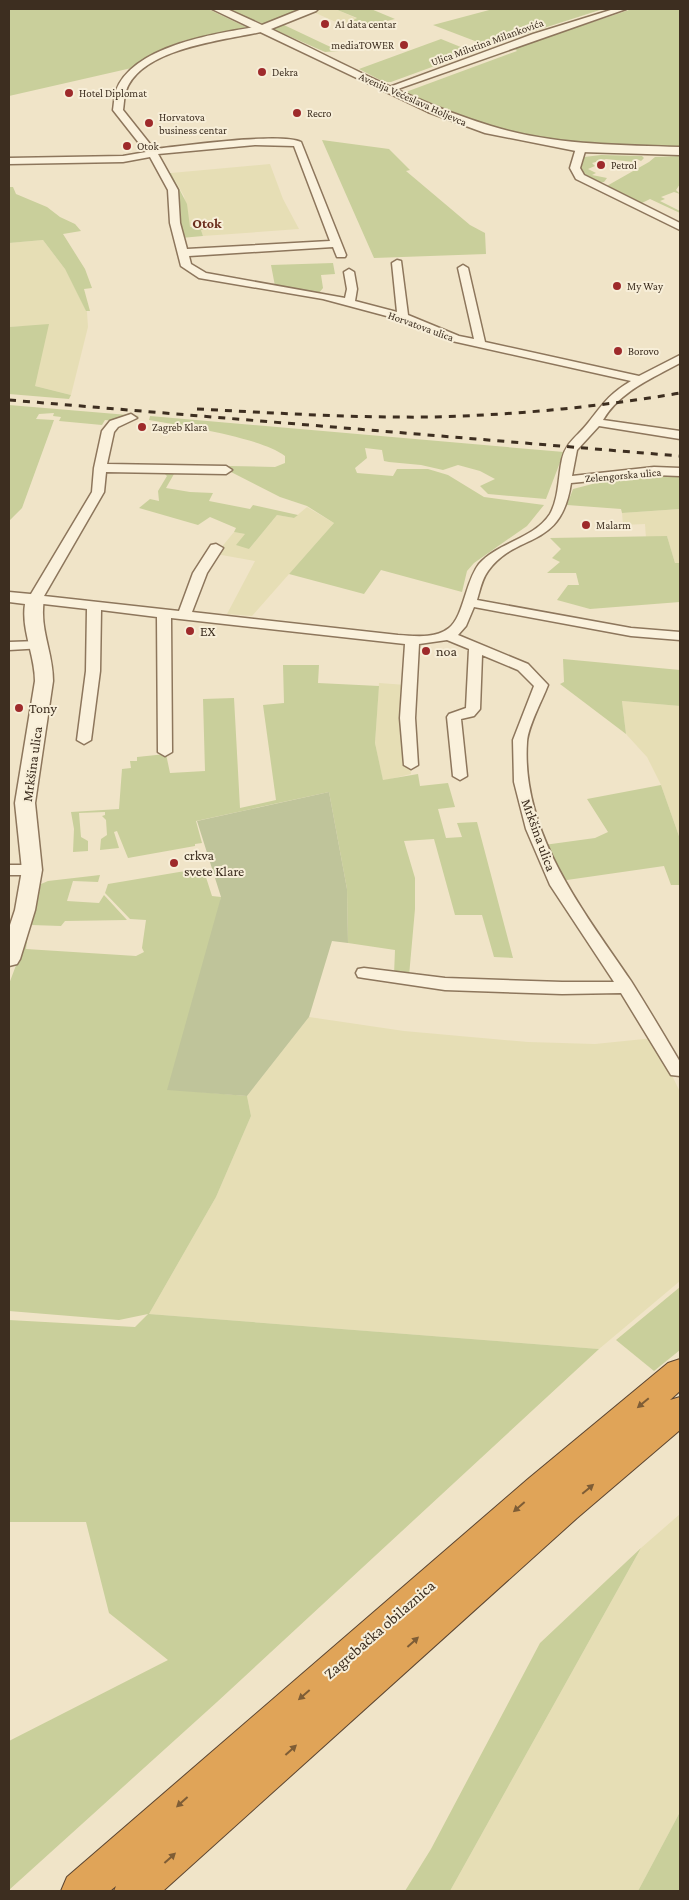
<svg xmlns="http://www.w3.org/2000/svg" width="689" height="1900" font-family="'Crimson Pro',serif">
	<rect width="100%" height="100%" fill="#f0e4c8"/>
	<g fill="#e6deb5">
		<path d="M317,9H335L358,19L353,21L366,26L354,30L311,11Z"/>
		<path d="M270,164L283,199L299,229L203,236L201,230L222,229L221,225L190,228L184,196L171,173Z"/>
		<path d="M43,240L65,269L87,312L88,327L71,395L35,386L25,326L9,327V243Z"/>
		<path d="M307,507L334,523L252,616L227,614L255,561L216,554L234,532L246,534L249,549L277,515L294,518Z"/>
		<path d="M680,509V563H675L667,536L646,538L645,524L623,525L622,513Z"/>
		<path d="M379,683L406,685V735L411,774L383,781L375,743Z"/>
		<path d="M622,701L680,706V839L661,785L647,757L626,734Z"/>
		<path d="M309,1017L404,1031L528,1042L595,1044L654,1038L680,1092V1281L599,1349L149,1314L216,1197L251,1116L247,1096Z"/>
		<path d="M680,1514V1812L638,1891H450L641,1548Z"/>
	</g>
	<g fill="#c9cf9b">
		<path d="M9,9H208L246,27L241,30L182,41L155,52L158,54L136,67L9,96Z"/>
		<path d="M227,9H304L266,25Z"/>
		<path d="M335,9H371L395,19L366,26L352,21L357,18Z"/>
		<path d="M493,9H603L488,46L433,25Z"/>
		<path d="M632,9H680V148C606,150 530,140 459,117C440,111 421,101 403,93L517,51L514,48Z"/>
		<path d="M293,20L284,25L339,51L325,52L273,29Z"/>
		<path d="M441,39L473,52L391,82H384L359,69Z"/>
		<path d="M322,140L389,149L410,170L406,171L470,225L485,233L486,254L374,258Z"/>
		<path d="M601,155L642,156L644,158L641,161L637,159L632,160L635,162L606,159L592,163L595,166L588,169L596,173L592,175L607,178L604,182C590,184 586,178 579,167L584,157Z"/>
		<path d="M680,156V184L676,190L680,194L674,192L661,197L665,199L660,201L680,211V213L650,199L640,204L605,187L649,162L655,157Z"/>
		<path d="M168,173H171L187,204L190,227L221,225L223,229L201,230L203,236L181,238L180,202Z"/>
		<path d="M9,187H13L16,194L47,207L60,217L75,224L81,231L63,234L85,269L92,288L84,289L90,311H86L65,269L43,240L9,243Z"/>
		<path d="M333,263L335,274L321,275L323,288L319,293L275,286L271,265Z"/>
		<path d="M49,324L35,386L71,395L69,399L9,394V327Z"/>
		<path d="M9,405L140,416L117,421L105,420L102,425L59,421L61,417L53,416L54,413L39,414L36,419L54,420L22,508L9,521Z"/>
		<path d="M150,416L564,452L546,499L488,494L480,486L495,479L480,471L458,465L443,470L421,465L389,462L384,461L382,450L365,448L367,458L355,468L357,473L393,476L397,469H428L448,475L484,497L544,505L527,526L474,563L467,571L462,592L381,570L364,594L289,574L334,523L307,506L280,497L231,472L228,466L275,467L285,463V456C260,437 182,426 149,420Z"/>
		<path d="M164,473L174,474L166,488L190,492L213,493L209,501L250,509L253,505L298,515L294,518L277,515L249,549L236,545L245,534L234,532L236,528L210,517L198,525L139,508L150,499L159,501L158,491L167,476Z"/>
		<path d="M655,473L680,474V509L622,513L621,509L567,505L573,489L600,482L613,481L614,478Z"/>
		<path d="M667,536L675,563H680V602L590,609L557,600L568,585H579L576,573H547L560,562L552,558L561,549L550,538Z"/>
		<path d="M563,659L680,670V706L622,701L626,734L560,684L564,682Z"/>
		<path d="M283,665H319L318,683L379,686L375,743L383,780L418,774L420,786L448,783L455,807L438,809L446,838L462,837L457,823L477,822L513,958L494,957L482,915H455L434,839L404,841L415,878V909L409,976L394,975L395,950L348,943L347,889L329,792L196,821L202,843L195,844V846L128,858L117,831L114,832L119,848L100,850L101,839L107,835L106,820L102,816L105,815V812L79,813L81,837L88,841V851L73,852L74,829L71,812L119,809L122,769L131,768L130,761H137V757L166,754L170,773L205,771L203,699L234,698L240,808L276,800L263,705L284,703Z"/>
		<path d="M661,785L680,839V885H671L664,866L560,881L544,845L595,838L608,832L587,799Z"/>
		<path d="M203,868L212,896L221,897L190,1091L247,1096L251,1116L216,1197L149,1314L599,1349L217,1702L9,1890V1741L168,1660L109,1613L86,1522H9V1320L135,1327L148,1314L119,1320L9,1311V984L28,933L26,949L136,956L144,952L142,948L146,920L130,919L105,893L108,884Z"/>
		<path d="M100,875L98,882L73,881L67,901L99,903L104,895L127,920L65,921L61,926L31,925L41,884L48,881Z"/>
		<path d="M680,1287V1350L654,1371L616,1340Z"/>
		<path d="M641,1548L450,1891H405L431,1849L540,1643Z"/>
		<path d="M680,1812V1891H638Z"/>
	</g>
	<path fill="#bfc49a" d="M329,792L347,889L348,943L332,941L309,1017L247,1096L167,1090L221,897L197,821Z"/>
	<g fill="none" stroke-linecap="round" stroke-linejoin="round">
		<defs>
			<g id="minor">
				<path d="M614,9H626L392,91L384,89L533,34Z"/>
				<path d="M262,26L266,29L265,31C228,40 141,47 126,91C124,96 124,104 123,110L154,149C182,146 281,132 301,142L346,255L345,257H337L333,247L189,256L191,264L206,273L345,298L347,289L344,272L349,269L354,272L357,289L355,301L397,312L392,263L397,260L401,261L408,315L459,336L474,339L458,268L463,265L468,268L485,342L639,376L680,355V363C653,378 620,391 603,420L680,431V439L599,426L577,450L572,476L654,467L680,468V476L654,475L571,483C561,551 517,531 488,571C482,579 480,590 477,600L631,628L680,632V640L631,636L474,607L466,626L458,635L528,664L548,685C542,701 528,726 527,742C521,833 583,910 631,981C648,1008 664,1035 680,1062V1076L671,1075L621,993L562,994L445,990L364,978L358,977L356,973L358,969L364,968L445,978L562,982H614L550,885L526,829L514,782L513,740L534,686L518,670L482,655L480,709L474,716L461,719L467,776L460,780L453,776L447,717L449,714L466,708L469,649L447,640L419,644L415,718L418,765L411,769L404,765L400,718L405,644L171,618L172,752L165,756L158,752L157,617L101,610L100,671L91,740L84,744L77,740L86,671L87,609L35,603L28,599L92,492L94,468L102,431L110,421L131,414L137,418L118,427L114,432L107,464L226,466L232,470L226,474L106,472L104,492L44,596L179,611L193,573L211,545L216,544L223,548L207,573L192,612L398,635C415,636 435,639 449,628C464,616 465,582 479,564C498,542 534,539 550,514C559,498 558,477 562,459C566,442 578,436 588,423C603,404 609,394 631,381L452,341L409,322L323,299L199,278L181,266L170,223L168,190L150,157L123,162L9,164V158L123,156L146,152L113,110C114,104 114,97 116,91C132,45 221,32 262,26ZM255,145L294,146L330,241L187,249L180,223L178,190L158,154Z"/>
				<path d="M581,145L586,148L580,168L584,175L680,223V230L576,179L570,168L576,148Z"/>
				<path d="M39,641L44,642L46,645L44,648L9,650V642Z"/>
				<path d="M9,865H32L40,870L32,875H9Z"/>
			</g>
			<g id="tertiary">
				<path d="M212,9H227L262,25L302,9H318L316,11L271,29C343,63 415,103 491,126C552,145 617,145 680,147V155L581,152L485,133L428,112Z"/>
				<path d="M9,592L41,595L44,599C39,630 53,651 53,681L35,803L42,870L35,910L20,959L17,964L9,966V928L15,910L22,870L15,803L35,681C35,655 21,630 25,604L9,602Z"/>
			</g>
			<path id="motorway" d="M680,1359V1391L670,1400L680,1397V1430L577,1518L163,1891H114L116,1886L110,1891H61L67,1877L528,1479L668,1363Z"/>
		</defs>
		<use href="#minor" stroke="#8d765c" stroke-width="3"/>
		<use href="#tertiary" stroke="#8d765c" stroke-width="3"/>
		<use href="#motorway" stroke="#5b4430" stroke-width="2"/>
		<use href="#minor" fill="#faf1dc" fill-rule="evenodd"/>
		<use href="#tertiary" fill="#faf1dc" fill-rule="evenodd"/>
		<use href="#motorway" fill="#e0a458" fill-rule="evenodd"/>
		<g stroke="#3d2e20" stroke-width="3" stroke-dasharray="7 7" stroke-linecap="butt">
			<path d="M9,400L680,456"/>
			<path d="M197,409C275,413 353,418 432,417C515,415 598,407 680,393"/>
		</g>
	</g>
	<defs><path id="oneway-solid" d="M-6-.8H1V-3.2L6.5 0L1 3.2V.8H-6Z" transform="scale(1.25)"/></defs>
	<g fill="#7e5d36">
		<use href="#oneway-solid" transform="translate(643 1403) rotate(140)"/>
		<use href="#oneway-solid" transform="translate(588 1489) rotate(-40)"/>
		<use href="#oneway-solid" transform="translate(519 1507) rotate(139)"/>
		<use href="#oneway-solid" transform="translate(413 1642) rotate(-42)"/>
		<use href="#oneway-solid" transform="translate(304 1695) rotate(139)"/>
		<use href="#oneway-solid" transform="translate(291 1750) rotate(-42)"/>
		<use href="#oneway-solid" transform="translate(182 1802) rotate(138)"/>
		<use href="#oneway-solid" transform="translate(170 1858) rotate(-42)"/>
	</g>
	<g fill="#9e2a2b" stroke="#f7eed8" stroke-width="2">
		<circle cx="325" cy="24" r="5"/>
		<circle cx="404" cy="45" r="5"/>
		<circle cx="262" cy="72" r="5"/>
		<circle cx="69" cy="93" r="5"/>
		<circle cx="297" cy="113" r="5"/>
		<circle cx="149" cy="123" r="5"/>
		<circle cx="127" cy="146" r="5"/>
		<circle cx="601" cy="165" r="5"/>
		<circle cx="617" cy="286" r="5"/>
		<circle cx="618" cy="351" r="5"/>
		<circle cx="142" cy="427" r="5"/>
		<circle cx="586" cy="525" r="5"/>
		<circle cx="190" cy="631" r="5"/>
		<circle cx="426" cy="651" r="5"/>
		<circle cx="19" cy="708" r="5"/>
		<circle cx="174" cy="863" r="5"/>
	</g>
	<g text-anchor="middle" stroke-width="4" stroke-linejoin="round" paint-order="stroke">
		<g font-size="11" fill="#3d2e20" stroke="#f7eed8" text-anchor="start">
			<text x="335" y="28">A1 data centar</text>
			<text x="394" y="49" text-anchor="end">mediaTOWER</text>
			<text x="272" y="76">Dekra</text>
			<text x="79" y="97">Hotel Diplomat</text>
			<text x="307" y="117">Recro</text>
			<text x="159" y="121">Horvatova<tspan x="159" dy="13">business centar</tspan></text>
			<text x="137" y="150">Otok</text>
			<text x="611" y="169">Petrol</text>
			<text x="627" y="290">My Way</text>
			<text x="628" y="355">Borovo</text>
			<text x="152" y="431">Zagreb Klara</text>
			<text x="596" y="529">Malarm</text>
		</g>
		<g font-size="11" fill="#3d2e20" stroke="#f7eed8">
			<text transform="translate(487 42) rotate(-20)" y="4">Ulica Milutina Milankovića</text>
			<text transform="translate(413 99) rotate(24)" y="4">Avenija Većeslava Holjevca</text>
			<text transform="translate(421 326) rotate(20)" y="4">Horvatova ulica</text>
			<text transform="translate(623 475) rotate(-5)" y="4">Zelengorska ulica</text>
		</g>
		<g font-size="14" font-weight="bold" fill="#6b2e1e" stroke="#f7eed8">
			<text x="207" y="228">Otok</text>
		</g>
		<g font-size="14" fill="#3d2e20" stroke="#f7eed8" text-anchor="start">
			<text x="200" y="636">EX</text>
			<text x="436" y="656">noa</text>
			<text x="29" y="713">Tony</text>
			<text x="184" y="860">crkva<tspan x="184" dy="16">svete Klare</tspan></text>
		</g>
		<g font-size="14" fill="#3d2e20" stroke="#f7eed8">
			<text transform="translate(32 764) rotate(-82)" y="5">Mrkšina ulica</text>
			<text transform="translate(539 835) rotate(70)" y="5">Mrkšina ulica</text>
		</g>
		<g font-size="16" fill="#3d2e20" stroke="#f7eed8">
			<text transform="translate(379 1629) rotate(-41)" y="6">Zagrebačka obilaznica</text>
		</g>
	</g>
	<rect width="689" height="1900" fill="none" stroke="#3d2e20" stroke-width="20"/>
</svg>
